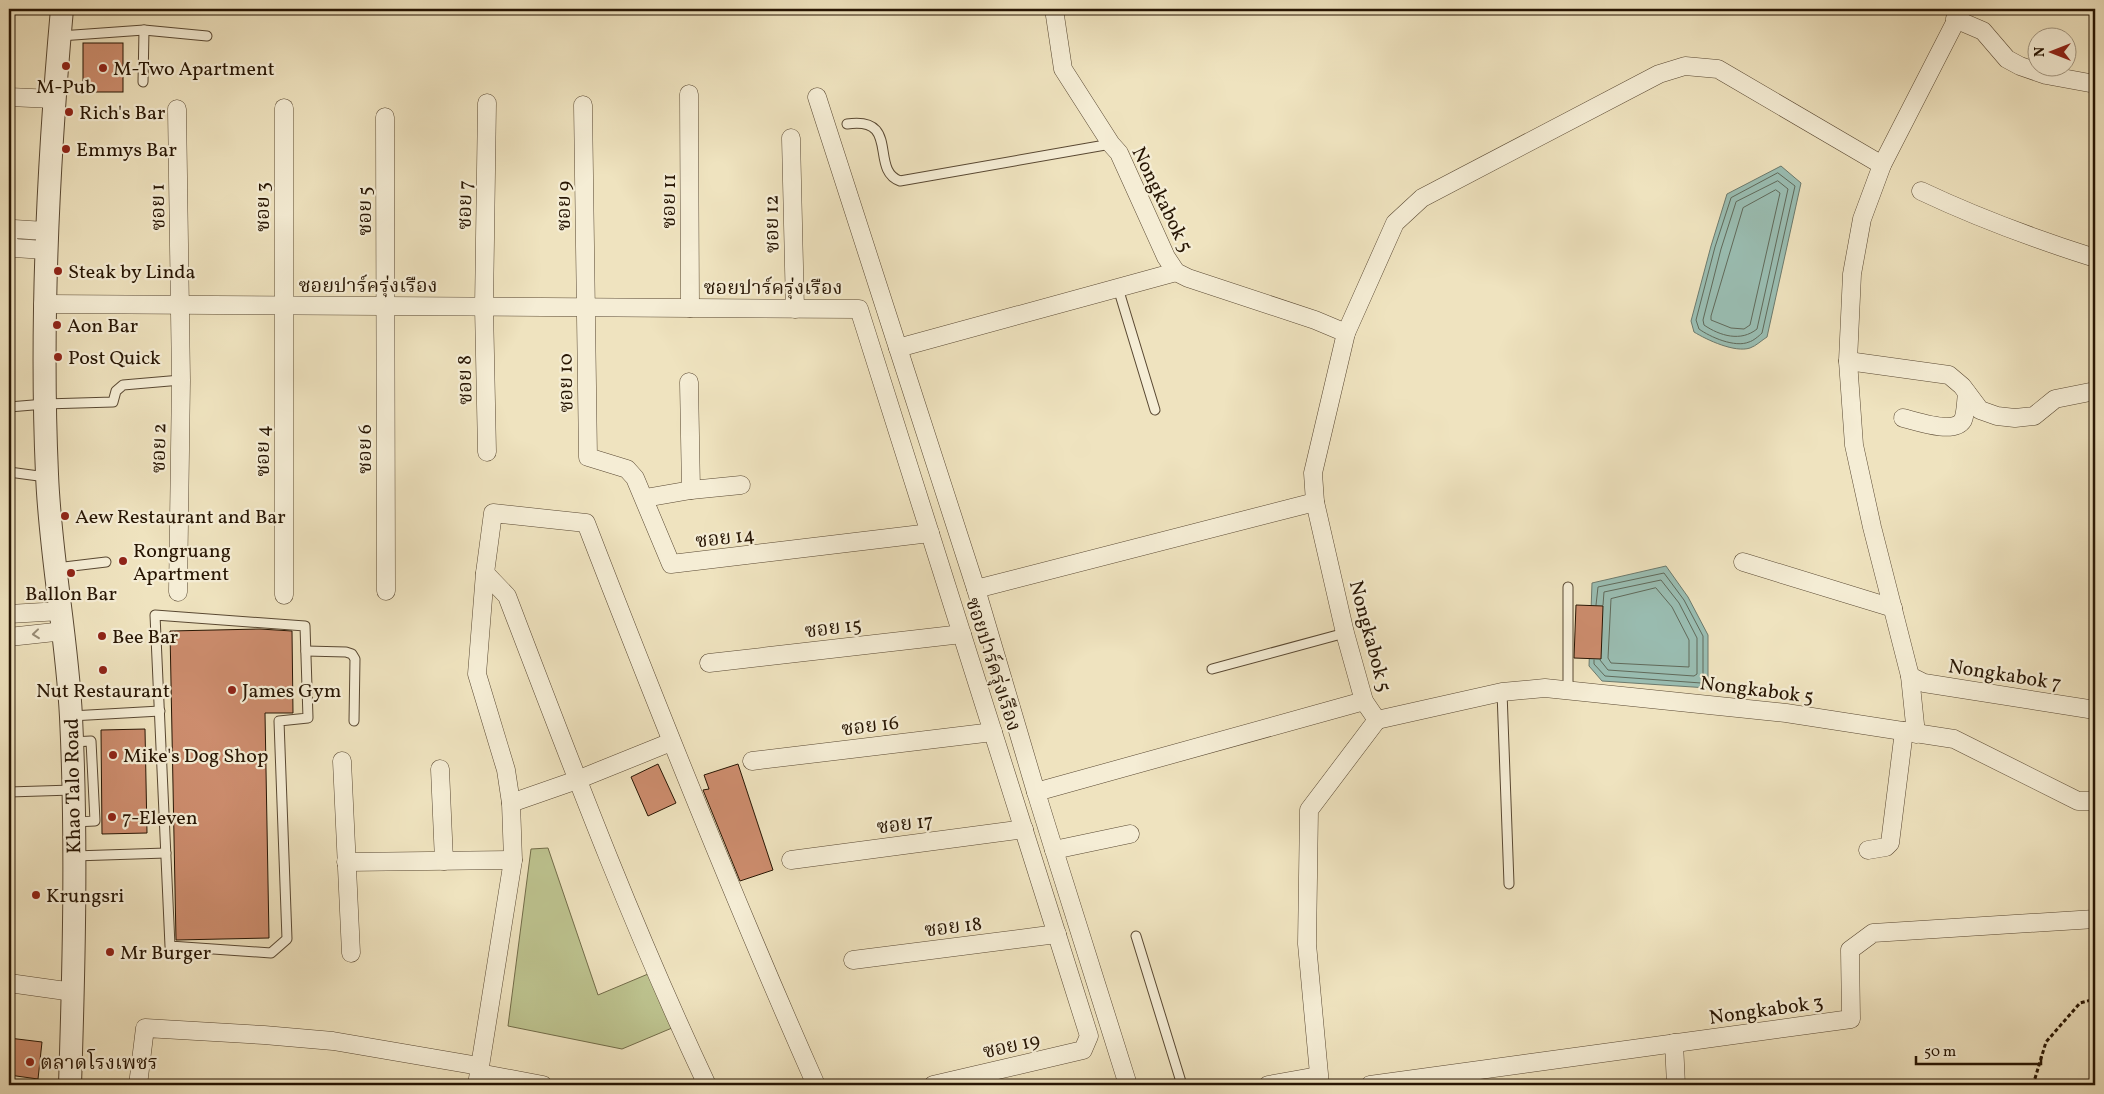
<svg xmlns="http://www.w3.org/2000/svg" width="2104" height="1094" font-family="Vollkorn,'Noto Serif Thai',serif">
	<rect width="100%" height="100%" fill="#efe3bf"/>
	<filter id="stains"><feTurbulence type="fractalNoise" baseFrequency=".004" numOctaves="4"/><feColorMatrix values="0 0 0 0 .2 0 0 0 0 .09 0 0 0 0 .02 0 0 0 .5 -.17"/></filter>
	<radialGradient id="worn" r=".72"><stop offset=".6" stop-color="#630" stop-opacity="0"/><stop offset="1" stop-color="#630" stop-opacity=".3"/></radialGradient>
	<path fill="#bdc38f" stroke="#726c49" d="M548,848L598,995L648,974L672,1028L622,1049L508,1026L531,849Z"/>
	<g fill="#9abeb3" stroke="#6c7a6d">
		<path d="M1781,166L1801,183L1767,337C1762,340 1756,346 1750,348C1735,353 1707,340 1694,332L1691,321L1711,246L1727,194Z"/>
		<path d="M1666,566L1688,597L1708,635V688L1602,681L1589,666L1592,583Z"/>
	</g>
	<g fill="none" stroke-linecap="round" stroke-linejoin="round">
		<g stroke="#606a5b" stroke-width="1">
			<path d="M1778,173L1795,186L1762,333C1759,336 1753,341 1749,342C1735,348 1710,337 1699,329L1696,320L1715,247L1731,198Z"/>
			<path d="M1778,181L1788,189L1757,329C1741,342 1720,336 1704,325L1703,320L1721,249L1736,202Z"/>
			<path d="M1776,190L1780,193L1750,325L1744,329L1731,328L1711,320V316L1743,208Z"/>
			<path d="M1656,588L1672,607L1689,640V667L1611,663L1608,658L1611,599Z"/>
			<path d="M1594,660V664L1605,676L1701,683L1703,681V636L1684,600L1664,573L1598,587L1596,605"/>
			<path d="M1600,660L1608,670L1694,676L1697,674V638L1679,603L1661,580L1604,592L1603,605"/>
		</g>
	</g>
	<g fill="#cd8d6e" stroke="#271503">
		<rect x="83" y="43" width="40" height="49"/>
		<path d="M1576,605L1603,606L1601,659L1574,658Z"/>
		<path d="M260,629L292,631L293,713H265L269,938L176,940L170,631Z"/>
		<path d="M145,729L147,833L102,834L101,730Z"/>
		<path d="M658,764L676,803L648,816L631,777Z"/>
		<path d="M738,764L773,870L740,881L703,790L709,789L704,775Z"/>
		<path d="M9,1038L42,1042L38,1079L9,1075Z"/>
	</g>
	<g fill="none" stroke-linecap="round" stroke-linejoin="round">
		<defs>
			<g id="service">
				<path d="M60,36L144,30L207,36"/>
				<path d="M143,82L144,30"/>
				<path d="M847,124C901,116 869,170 900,181L1111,144"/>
				<path d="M1118,288L1155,410"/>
				<path d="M9,407L45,404L113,402L116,391L123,385L181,380"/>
				<path d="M9,472L46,477"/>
				<path d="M56,568L106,562"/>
				<path d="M155,615L305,626L308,718L279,721L287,939L271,953L170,946Z"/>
				<path d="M306,651L346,652L352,654L355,659L354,721"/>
				<path d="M1212,669L1345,633"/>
				<path d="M1568,691V587"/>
				<path d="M1502,692L1509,884"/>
				<path d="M71,716L160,711"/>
				<path d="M72,742L91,741L95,821L74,822"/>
				<path d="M9,792L72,790"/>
				<path d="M74,856L166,853"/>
				<path d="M1136,936L1182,1085"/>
			</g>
			<g id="minor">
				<path d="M1054,9L1063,69L1111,144L1119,153L1166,257L1176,272L1188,278L1315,320L1346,333L1313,473L1315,502L1345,633L1364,701L1377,720"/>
				<path d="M1955,19L1983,31L2007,59L2020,66L2046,75L2095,84"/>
				<path d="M689,94L690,308"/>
				<path d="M9,97L54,99"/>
				<path d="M817,97L898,348L1176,272"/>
				<path d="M583,105L588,457L627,469L635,478L671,564L930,533"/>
				<path d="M284,108V595"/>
				<path d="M177,109L181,380L178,592"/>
				<path d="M385,117L386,591"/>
				<path d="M791,138L795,309"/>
				<path d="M1921,191C1978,218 2035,239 2095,258"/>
				<path d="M9,233L14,229L45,231"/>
				<path d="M9,243L14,248L45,250"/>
				<path d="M43,304L859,309L1089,1036L1083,1050L933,1085"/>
				<path d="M1346,333L1395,223L1422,198L1659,74L1685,66L1718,69L1882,165"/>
				<path d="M898,348L976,589L1036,792"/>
				<path d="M1848,361L1949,375L1962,386L1980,410L1997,416L2015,418L2034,416L2055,399L2095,391"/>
				<path d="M689,382L691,490"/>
				<path d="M1903,418C1916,421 1954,435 1963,420C1966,413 1966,400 1967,393"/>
				<path d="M487,452L484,307L487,103"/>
				<path d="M645,498L691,490L741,485"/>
				<path d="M1743,562L1893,608"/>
				<path d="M485,573L507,596C570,761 632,926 707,1085"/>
				<path d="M976,589L1315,502"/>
				<path d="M9,614L61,611"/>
				<path d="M9,637L64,631"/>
				<path d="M709,663L962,634"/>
				<path d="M1910,676L1924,683L2095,710"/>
				<path d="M1377,720L1502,692L1545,688L1786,713L1954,739L2078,801H2095"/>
				<path d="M1916,734L1910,676L1872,527L1854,445L1848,361L1852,274L1862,219L1882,165L1962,9"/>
				<path d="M342,761L351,953"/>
				<path d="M752,761L993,732"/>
				<path d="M440,769L444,861"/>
				<path d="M511,803L577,780L671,742"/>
				<path d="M1054,850L1036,792L1364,701"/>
				<path d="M1868,850L1886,847L1890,843L1904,731"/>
				<path d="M791,860L1024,829"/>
				<path d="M346,862L513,860"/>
				<path d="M853,960L1057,934"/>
				<path d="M9,983L73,992"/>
				<path d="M1674,1043L1676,1085"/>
				<path d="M479,1073L543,1085"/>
				<path d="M138,1085L145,1028L264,1035L333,1041L479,1066"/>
				<path d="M477,1085L513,860L511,803L506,770L477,674L485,573L493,513L586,523C659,712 734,900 816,1085"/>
				<path d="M1128,1085L1054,850L1130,834"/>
				<path d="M1268,1085L1318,1076"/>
				<path d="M1320,1085L1307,944L1309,810L1377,720"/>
				<path d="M1370,1085L1851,1019L1850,950L1873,933L2095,919"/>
			</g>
			<path id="tertiary" d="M62,9C48,164 40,318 47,474C50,555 67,636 71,717C77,839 74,963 70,1085"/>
		</defs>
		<use href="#service" stroke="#594832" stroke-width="11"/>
		<use href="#minor" stroke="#594832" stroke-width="19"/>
		<use href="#tertiary" stroke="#594832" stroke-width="24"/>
		<path stroke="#271503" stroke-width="3" stroke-dasharray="4 2.5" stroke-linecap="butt" d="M2033,1085L2046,1042L2080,1003L2095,999"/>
		<use href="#service" stroke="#f5edd5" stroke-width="9"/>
		<use href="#minor" stroke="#f5edd5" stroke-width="18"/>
		<use href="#tertiary" stroke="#f5edd5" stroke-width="22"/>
	</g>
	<defs><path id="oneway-chevron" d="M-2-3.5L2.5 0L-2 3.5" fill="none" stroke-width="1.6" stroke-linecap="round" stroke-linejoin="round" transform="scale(1.25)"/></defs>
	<use stroke="#988c76" href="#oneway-chevron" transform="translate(36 634) rotate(174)"/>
	<g fill="#8f2418" stroke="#f5edd5" stroke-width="2">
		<circle cx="66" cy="66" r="5"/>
		<circle cx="103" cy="68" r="5"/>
		<circle cx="69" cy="112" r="5"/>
		<circle cx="66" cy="149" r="5"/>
		<circle cx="58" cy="271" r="5"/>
		<circle cx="57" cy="325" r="5"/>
		<circle cx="58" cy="357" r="5"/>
		<circle cx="65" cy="516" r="5"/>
		<circle cx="123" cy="561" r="5"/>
		<circle cx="71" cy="573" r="5"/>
		<circle cx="102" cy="636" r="5"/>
		<circle cx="103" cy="670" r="5"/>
		<circle cx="232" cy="690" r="5"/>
		<circle cx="113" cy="755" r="5"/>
		<circle cx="112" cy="817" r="5"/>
		<circle cx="36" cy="895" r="5"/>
		<circle cx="110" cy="952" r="5"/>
		<circle cx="30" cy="1062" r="5"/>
	</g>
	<g text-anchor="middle" stroke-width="4.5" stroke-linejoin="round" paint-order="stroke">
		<g font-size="20" fill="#271503" stroke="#f5edd5" text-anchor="start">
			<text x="113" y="75">M-Two Apartment</text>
			<text x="66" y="93" text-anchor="middle">M-Pub</text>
			<text x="79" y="119">Rich's Bar</text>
			<text x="76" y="156">Emmys Bar</text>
			<text x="68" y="278">Steak by Linda</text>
			<text x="67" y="332">Aon Bar</text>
			<text x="68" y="364">Post Quick</text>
			<text x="75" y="523">Aew Restaurant and Bar</text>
			<text x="133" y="557">Rongruang<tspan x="133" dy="23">Apartment</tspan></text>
			<text x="71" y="600" text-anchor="middle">Ballon Bar</text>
			<text x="112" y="643">Bee Bar</text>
			<text x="103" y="697" text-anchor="middle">Nut Restaurant</text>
			<text x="242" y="697">James Gym</text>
			<text x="123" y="762">Mike's Dog Shop</text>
			<text x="122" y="824">7-Eleven</text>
			<text x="46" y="902">Krungsri</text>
			<text x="120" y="959">Mr Burger</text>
			<text x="40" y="1069">ตลาดโรงเพชร</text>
		</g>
		<g font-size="20" fill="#271503" stroke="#f5edd5">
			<text transform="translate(1163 199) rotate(64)" y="7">Nongkabok 5</text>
			<text transform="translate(668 201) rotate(-90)" y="7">ซอย 11</text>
			<text transform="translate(464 205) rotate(-89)" y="7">ซอย 7</text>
			<text transform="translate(563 206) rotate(-90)" y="7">ซอย 9</text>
			<text transform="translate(157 207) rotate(-91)" y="7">ซอย 1</text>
			<text transform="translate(262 207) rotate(-90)" y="7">ซอย 3</text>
			<text transform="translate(364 211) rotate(-90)" y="7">ซอย 5</text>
			<text transform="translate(771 224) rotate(-91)" y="7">ซอย 12</text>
			<text x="368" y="292">ซอยปาร์ครุ่งเรือง</text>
			<text x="773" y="294">ซอยปาร์ครุ่งเรือง</text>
			<text transform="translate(464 380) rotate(-91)" y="7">ซอย 8</text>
			<text transform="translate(565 383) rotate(-91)" y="7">ซอย 10</text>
			<text transform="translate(158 448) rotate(-89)" y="7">ซอย 2</text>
			<text transform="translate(364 449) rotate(-90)" y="7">ซอย 6</text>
			<text transform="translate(262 451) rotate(-90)" y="7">ซอย 4</text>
			<text transform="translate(725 537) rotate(-7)" y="7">ซอย 14</text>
			<text transform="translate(833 627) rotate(-7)" y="7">ซอย 15</text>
			<text transform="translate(1371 636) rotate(75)" y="7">Nongkabok 5</text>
			<text transform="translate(994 664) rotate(72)" y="7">ซอยปาร์ครุ่งเรือง</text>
			<text transform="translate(2005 674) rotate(9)" y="7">Nongkabok 7</text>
			<text transform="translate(1757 689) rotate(7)" y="7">Nongkabok 5</text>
			<text transform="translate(870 725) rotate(-7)" y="7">ซอย 16</text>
			<text transform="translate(72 786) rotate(-91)" y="7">Khao Talo Road</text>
			<text transform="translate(905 823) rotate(-7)" y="7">ซอย 17</text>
			<text transform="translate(953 926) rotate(-7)" y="7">ซอย 18</text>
			<text transform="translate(1766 1009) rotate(-8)" y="7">Nongkabok 3</text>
			<text transform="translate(1011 1045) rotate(-13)" y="7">ซอย 19</text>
		</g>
	</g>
	<rect width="2104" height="1094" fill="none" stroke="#efe3bf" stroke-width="30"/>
	<rect x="10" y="10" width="2084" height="1074" fill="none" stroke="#271503" stroke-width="2.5"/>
	<rect x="15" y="15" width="2074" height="1064" fill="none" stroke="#271503"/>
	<g transform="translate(2052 52) rotate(270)"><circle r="24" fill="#f5edd5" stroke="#a39781"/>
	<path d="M0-4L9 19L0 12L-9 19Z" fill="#8f2418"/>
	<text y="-8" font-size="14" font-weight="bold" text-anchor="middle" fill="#271503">N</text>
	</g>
	<path d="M1916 1056v8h125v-8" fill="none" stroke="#271503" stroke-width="2.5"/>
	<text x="1924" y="1056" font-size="15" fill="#271503" stroke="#f5edd5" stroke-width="4" paint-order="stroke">50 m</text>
	<rect width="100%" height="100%" filter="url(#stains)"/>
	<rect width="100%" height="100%" fill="url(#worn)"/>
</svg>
